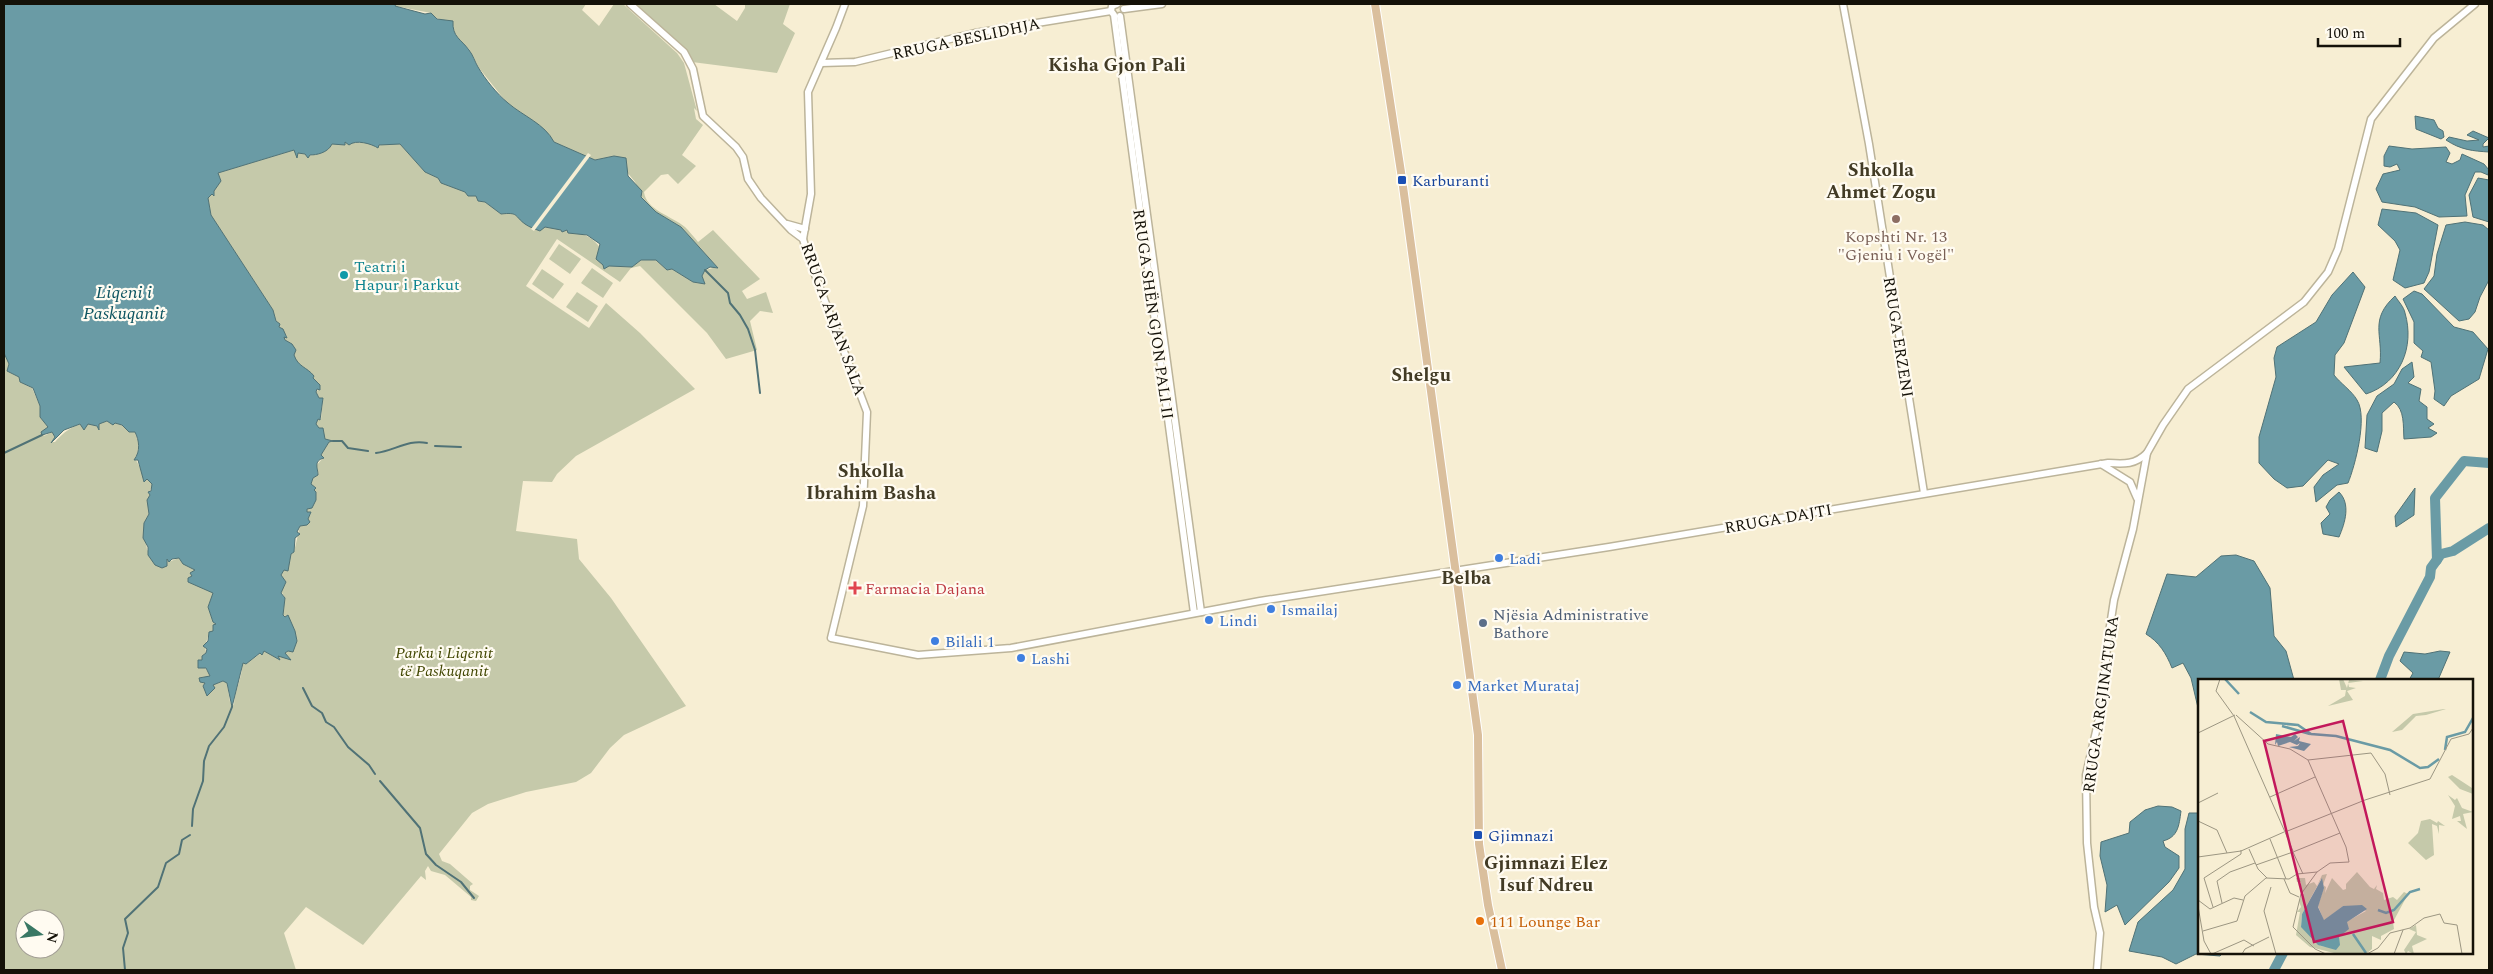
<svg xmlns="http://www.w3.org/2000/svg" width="2493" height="974" font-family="Spectral,serif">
	<rect width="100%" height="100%" fill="#f7eed3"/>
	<g fill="#c5c9aa" fill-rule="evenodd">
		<path d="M396,4H586L582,10L599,26L614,4H623L677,53L684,63L697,111L694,108L696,119L703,125L682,155L696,166L678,184L668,174L661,175L644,192C646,210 672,216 685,227C689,231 694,237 698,242L713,230L760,279L742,291L747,299L766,292L773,313L760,311L750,321L757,350L726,359L707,333L640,266L631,268L620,282L557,239L526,286L589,328L606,303L640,333L695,389L576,456L557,474L552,482L523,481L516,531L577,539L579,559L611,598L686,706L624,735L610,748L591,773L576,782L526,792L488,804L472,813L439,854L442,861L450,864L473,884L470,886V890L479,896L476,901L471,900V897L445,875L431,871L428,866L425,871L426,880L421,876L363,945L306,907L284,933L296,970H4V353L9,364L7,371L19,377L20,382L32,388L40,406V417L48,427L44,436L52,432L55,437L52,442H55C65,430 84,416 99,428V424C109,418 123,424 130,432H135L139,444L136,460L145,477L143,480L147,479L153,484L149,493V514L144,523L147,550L166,563L168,559L171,561L179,558L187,566L196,570L190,573L192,575L188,582L212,590L213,594L208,607L213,622L216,624L213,631L209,633L205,646L206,653L202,660H198L210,674L208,678L202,677L207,693L215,684L225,681L227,683L230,702L234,705C234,692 244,673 242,663L246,664L264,651L279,659L277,655L289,659L285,653L293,649L297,640C294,632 292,618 283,615L285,598L281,591L286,583L281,575L284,569H287L291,554L294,552L300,526L309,522L308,519L311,513L307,512V509L313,506C312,498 318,495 311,484L313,478L318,475L316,466L323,458L321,455L329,442L333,441L325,439L316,424L318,419H321L323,398H319L316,392L320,388L318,382H315C309,372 307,372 299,365C297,364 285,339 284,337H287C281,327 275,322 273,310L211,215L208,198L221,181L218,173L294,150L309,156L322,153L332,144L345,142L365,143L377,146L391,143L400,144L425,172L438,178L441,183L476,196L478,201L485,202L501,214L511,213L545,227L568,230L569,233C593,232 601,246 609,266L632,267L641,260H656L667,270L672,269L693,282L705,284L702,276L705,270L717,267L681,227L656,212L641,196L635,182L614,156L595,160L554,142L507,103L479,68L469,49L457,38L453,28L443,20L433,17L431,13L395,6ZM25,919H55V949H25Z"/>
		<path d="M634,4H714L737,21L745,8V4H790L783,24L795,33L777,73L692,62Z"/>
		<path d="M559,244L581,259L570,274L549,259Z"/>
		<path d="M592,268L613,283L603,298L581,283Z"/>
		<path d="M542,269L564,284L553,299L532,284Z"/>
		<path d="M577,292L598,306L588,322L566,307Z"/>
	</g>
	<g fill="#6a9ba5" stroke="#507276">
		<path d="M4,4H396L395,6L425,14L431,13L437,19L453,21C452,37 461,39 469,50C473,55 475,62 478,67C485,79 497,94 508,103C523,116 545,124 554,142L595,160L614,156L626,158L628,176L642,191L641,197L656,212L681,227L718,268L710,267L705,270L702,276L705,284L693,282L672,269L667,270L656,260H641L632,267L609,266L604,269L603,265L596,259L600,244L587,235L568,233L567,230L562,232L561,230L545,227L540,231C535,229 529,227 525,224C514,216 519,212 501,214L485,202L478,201L476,196H468L465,192L441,183L438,178L425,172L400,144L379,145L378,148C372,144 356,139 349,145L345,142V145L332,144C328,153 316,155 310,155L308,158L305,154L298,153L297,158L294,150L218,173L221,181L214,191V196L212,194L208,198L211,215L273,310L276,321L280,324L279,327L283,329L287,338L284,337L285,340L292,344L296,350L294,355C298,367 307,367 314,376L313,378L320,385V390L317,389L316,392L319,398H323L320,420L318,419L316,424L319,428H323L325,439L333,441L329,442L321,455L324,458C313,461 318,468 318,475L313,478L311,484L316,488L314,490L316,492V500L312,508L307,509V512H311L308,519L310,522L307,525L300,526L297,532L300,534L295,538L294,552L291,554L288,571L284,570L281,575L286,582L281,593L285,598L283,615L285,617L288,615L295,631L297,641L293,652L288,651L285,653L291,660L278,656L280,660L264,651L262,655L260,653L246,664L243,663L232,707L227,683L223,681L213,685L215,688L207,696L203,686L205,683L200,682L199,678L210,676L206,668H198V660H202V656L206,653L207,649L203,646L208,641L209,632L213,631V625L216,624L213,622L208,607L213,593L188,582V578L192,576L190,573L195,570L183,564L179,558L172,559L169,562L167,559V566L162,568L155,565L148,555V547L143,538L144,523L149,514L147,500L150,495L148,492L151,491L152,484L147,479L144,482L138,460H134C141,451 139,440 135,432H129L122,425L115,423L113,425L107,421L99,424V430L97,426L88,424L84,430L80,424L64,430L51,443L55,437L52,432L42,435L41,432L48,427L40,417V406L33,388L20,382L19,377L7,371L9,364L4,353Z"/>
		<path d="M2415,116L2434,120L2438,128L2443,131L2444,137L2441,139L2416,129Z"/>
		<path d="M2473,131L2489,138L2483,144V147L2489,146V152C2473,151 2461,150 2446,140L2449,137L2467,141L2479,140L2467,135Z"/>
		<path d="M2389,146L2412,149L2446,147L2450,153L2446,162L2452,164L2460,160L2462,154L2484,164L2489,170L2488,175L2481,172H2475L2465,195L2467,216L2439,217L2415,207L2382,202L2376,189L2383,174L2400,170L2397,164L2390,167L2384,166V156Z"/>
		<path d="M2478,178L2489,180V222L2473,217L2469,195Z"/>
		<path d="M2382,209L2416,213L2438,225L2429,272L2424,283L2405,288L2393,280L2400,250L2395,241L2378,225Z"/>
		<path d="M2465,222L2483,225L2489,230V280L2480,297L2475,312L2469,319L2459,321L2424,289L2434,276L2437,254L2446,225Z"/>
		<path d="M2353,272L2365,287L2344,343L2335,355L2334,375C2340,383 2352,391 2357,400C2368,417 2355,466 2348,483L2337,485L2316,502L2314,487L2323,475L2339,464L2328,460L2303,486L2287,488L2274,479L2259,463V437L2276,377L2274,358L2277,347L2316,322L2332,295Z"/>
		<path d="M2414,291L2422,294L2454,327L2473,332L2488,349L2479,379L2451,396L2444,406L2434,399L2435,391L2431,362L2421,357L2423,351L2414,343V322L2403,299Z"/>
		<path d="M2395,296C2398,301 2404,307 2405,313C2415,347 2400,383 2366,394L2344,367L2380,363C2383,334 2369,320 2395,296Z"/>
		<path d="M2412,362L2414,377L2408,383L2421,389L2419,401L2427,407V419L2434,424L2428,428L2437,433L2431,437L2404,439C2403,426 2405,410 2394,402L2382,413V431L2377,452L2365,448L2367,415L2377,396L2394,384L2402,369Z"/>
		<path d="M2415,488L2414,515L2396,527L2395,516Z"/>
		<path d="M2339,492C2351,504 2345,523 2339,537L2323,534L2321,523L2330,514L2326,507L2330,500Z"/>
		<path d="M2236,555L2254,561L2270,588L2274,636L2286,651L2294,680H2199V712L2191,678L2183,663L2172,668C2166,653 2159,642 2146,634L2167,574L2196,577L2221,556Z"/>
		<path d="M2440,651L2450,652L2438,680H2409L2413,673L2400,661L2404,652L2425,654Z"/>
		<path d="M2158,806L2172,807L2181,811C2179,826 2178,837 2163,841L2165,847L2179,856V868L2169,882L2125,925L2117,905L2105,912L2107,885L2100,856L2101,842L2129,833L2130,822L2145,810Z"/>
		<path d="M2189,813H2199V953H2223L2220,956L2196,954L2176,964L2162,957L2129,951L2138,922L2173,890L2185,869V829Z"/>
	</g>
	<path fill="#f7eed3" d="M588,153L591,155L534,231L531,229Z"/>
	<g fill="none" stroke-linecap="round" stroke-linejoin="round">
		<g stroke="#507276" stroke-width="2">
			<path d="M705,270L728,293L730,303L740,315L748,329L755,350L760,393"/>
			<path d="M333,441H342L348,448L368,451"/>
			<path d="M435,446L461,447"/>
			<path d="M4,453L42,435"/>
			<path d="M376,453C394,451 408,439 427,443"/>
			<path d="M303,688L312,706L322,713L326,722L334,727L348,747L369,765L375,774"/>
			<path d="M380,781L420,828L426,854L436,865L461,882L474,898"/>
			<path d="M192,826L193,809L203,781L204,761L209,746L224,727L232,707"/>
			<path d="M125,970L123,948L128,933L125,919L158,887L166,863L179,854L182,840L190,835"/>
		</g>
		<g stroke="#6a9ba5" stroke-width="10">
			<path d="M2437,560L2435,498L2464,461L2489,463"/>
			<path d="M2380,680L2389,656L2430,577L2431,568L2441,554L2453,551L2489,528"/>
			<path d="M2274,970L2283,953"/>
		</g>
		<defs>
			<g id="minor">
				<path d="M630,4L684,52L693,69L703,116L736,147L743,157L748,179L761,198L791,230L803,239"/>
				<path d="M845,4L836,28L808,92L811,194L803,239L809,259L867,412L863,506L831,638L918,655L1011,648L1260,601L1609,547L2108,463C2124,464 2135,465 2147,453"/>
				<path d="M1117,4L1112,6L1111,11L1114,15L1194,613"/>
				<path d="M1843,4L1869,144L1924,493"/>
				<path d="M1124,9L1162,4"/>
				<path d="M1120,16L1201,612"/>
				<path d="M821,63L855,62L975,33L1111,11"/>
				<path d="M787,224L805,229"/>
				<path d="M2101,464L2130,482L2137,498"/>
				<path d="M2097,970L2100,933L2094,907L2087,843L2086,775L2103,701L2107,646L2114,600L2133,529L2147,453L2163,425L2188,389L2304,302L2328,272L2338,249L2371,119L2434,38L2475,4"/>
			</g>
			<path id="major" d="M1375,4L1401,172L1478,735L1479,844L1488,905L1502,970"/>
		</defs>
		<use href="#minor" stroke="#bcb49a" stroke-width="9"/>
		<use href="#major" stroke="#fff" stroke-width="10"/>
		<use href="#minor" stroke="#fff" stroke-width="6"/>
		<use href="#major" stroke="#dabf9d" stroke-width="8"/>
	</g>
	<g fill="#1a4fb4" stroke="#fffbf1" stroke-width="2">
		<rect x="1397" y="175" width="10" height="10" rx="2.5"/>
		<rect x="1473" y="830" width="10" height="10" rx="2.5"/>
	</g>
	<circle fill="#8d6e63" stroke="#fffbf1" stroke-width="2" cx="1896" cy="219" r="5"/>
	<circle fill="#0f9aa8" stroke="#fffbf1" stroke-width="2" cx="344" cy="275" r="5"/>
	<g fill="#3f7fe0" stroke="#fffbf1" stroke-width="2">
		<circle cx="1499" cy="558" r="5"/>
		<circle cx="1271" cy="609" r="5"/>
		<circle cx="1209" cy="620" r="5"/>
		<circle cx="935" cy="641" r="5"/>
		<circle cx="1021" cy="658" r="5"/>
		<circle cx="1457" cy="685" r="5"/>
	</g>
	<path fill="#e0444e" stroke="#fffbf1" stroke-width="2" d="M852.5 580.5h5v5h5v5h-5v5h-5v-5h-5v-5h5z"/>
	<circle fill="#5c6f8a" stroke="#fffbf1" stroke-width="2" cx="1483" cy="623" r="5"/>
	<circle fill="#e8710a" stroke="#fffbf1" stroke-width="2" cx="1480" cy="921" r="5"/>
	<g text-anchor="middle" stroke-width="4.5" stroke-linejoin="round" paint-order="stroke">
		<g font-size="16" fill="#141108" stroke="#fffbf1">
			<text transform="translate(966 38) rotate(-12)" y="6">RRUGA BESLIDHJA</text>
			<text transform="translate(1154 314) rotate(82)" y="6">RRUGA SHËN GJON PALI II</text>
			<text transform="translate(834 319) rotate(70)" y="6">RRUGA ARJAN SALA</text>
			<text transform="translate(1899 337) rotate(81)" y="6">RRUGA ERZENI</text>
			<text transform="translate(1778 518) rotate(-10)" y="6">RRUGA DAJTI</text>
			<text transform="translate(2100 704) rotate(-82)" y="6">RRUGA ARGJINATURA</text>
		</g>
		<g font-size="16" fill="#164399" stroke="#fffbf1" text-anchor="start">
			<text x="1412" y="186">Karburanti</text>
			<text x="1488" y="841">Gjimnazi</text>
		</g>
		<g font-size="16" fill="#785e54" stroke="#fffbf1">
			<text x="1896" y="242">Kopshti Nr. 13<tspan x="1896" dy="18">"Gjeniu i Vogël"</tspan></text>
		</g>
		<g font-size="16" fill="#0d838f" stroke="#fffbf1" text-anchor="start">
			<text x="354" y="272">Teatri i<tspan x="354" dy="18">Hapur i Parkut</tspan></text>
		</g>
		<g font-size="16" fill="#366cbe" stroke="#fffbf1" text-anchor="start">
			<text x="1509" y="564">Ladi</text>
			<text x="1281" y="615">Ismailaj</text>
			<text x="1219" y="626">Lindi</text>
			<text x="945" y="647">Bilali 1</text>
			<text x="1031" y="664">Lashi</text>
			<text x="1467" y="691">Market Murataj</text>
		</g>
		<g font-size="16" fill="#be3a42" stroke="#fffbf1" text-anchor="start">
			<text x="865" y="594">Farmacia Dajana</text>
		</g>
		<g font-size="16" fill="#4e5e75" stroke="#fffbf1" text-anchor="start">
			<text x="1493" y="620">Njësia Administrative<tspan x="1493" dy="18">Bathore</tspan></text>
		</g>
		<g font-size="16" font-style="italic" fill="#424702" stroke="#fffbf1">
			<text x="444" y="658">Parku i Liqenit<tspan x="444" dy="18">të Paskuqanit</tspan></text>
		</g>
		<g font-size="16" fill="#c56008" stroke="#fffbf1" text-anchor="start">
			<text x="1490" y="927">111 Lounge Bar</text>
		</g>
		<g font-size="18" font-style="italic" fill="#0d5460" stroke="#fffbf1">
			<text x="124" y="298">Liqeni i<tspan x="124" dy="21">Paskuqanit</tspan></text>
		</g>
		<g font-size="19" font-weight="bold" fill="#423b25" stroke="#fffbf1">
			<text x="1117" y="71">Kisha Gjon Pali</text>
			<text x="1881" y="176">Shkolla<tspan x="1881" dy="22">Ahmet Zogu</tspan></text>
			<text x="1421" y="381">Shelgu</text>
			<text x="871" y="477">Shkolla<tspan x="871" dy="22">Ibrahim Basha</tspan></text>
			<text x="1466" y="584">Belba</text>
			<text x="1546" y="869">Gjimnazi Elez<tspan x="1546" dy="22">Isuf Ndreu</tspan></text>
		</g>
	</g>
	<g transform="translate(2198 679)">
		<rect width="275" height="275" fill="#f7eed3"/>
		<path d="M141,0H145L149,9L151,1L165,2L150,4L151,8L158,9L149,12L155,21L130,27L147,17L148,11H143ZM246,30H248L228,36L218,37L204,51L194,53L215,35ZM254,96L274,109L275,115L262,110L250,98ZM250,116L257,121L259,119L264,129L275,133L265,135L269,150L259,142H263L262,137L254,140L257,127ZM232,140L239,144L240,142L247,147L241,146V155L239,147L234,145L236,176L228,181L210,164L220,154L223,142ZM159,193L172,208L176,210L179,206L178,210L185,214L186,221L195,218L199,221L206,213L210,215L195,243L196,250L183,257V261L174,257V270L168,275H140L112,268L98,256L102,233H99L103,228L101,222L106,214L102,212L103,203H99L98,199H107L108,206L116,203L119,207L124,196L129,195L125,206L128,208L127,214L134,199L145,211L148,210V205ZM123,200L126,208L120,227L126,242L145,227H160L168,232L148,243L150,249L141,258L138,269L123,267L103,247L104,235ZM218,246L219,256L229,260L214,267L216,275L210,272L208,275L206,271L218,253L211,250Z" fill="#c5c9aa" fill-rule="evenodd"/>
		<path d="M78,55L93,58L97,55L100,58L96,62L102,58L101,62L113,65L106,72L91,68L100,67L102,64L99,66L92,63L80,67L79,63L77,66ZM124,199L126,209L120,228L126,241L145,227L164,226L169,230L149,243L151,250L141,258L142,266L138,271L120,266L103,248L104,235Z" fill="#6a9ba5"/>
		<path fill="none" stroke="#6a9ba5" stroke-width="2.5" d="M27,0L41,15M52,33L68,43L100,46L113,55L138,57L192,71L222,89L230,88L241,80M84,47L112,55M247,71L249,58L267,53L275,39M180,231L188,234L196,231L212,213L222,210M155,255L168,274"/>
		<path fill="none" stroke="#9c9682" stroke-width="1" d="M22,0L18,12L36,37M36,37L87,153M0,54L37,36M110,81L173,74L187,95L192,116M72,118L117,98M0,124L20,114M0,142L19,151L29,174M87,153L95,172M87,153L167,121L232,100L253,60L271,55L275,49M72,160L88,200M51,170L60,190L69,199M95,173L142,154M95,173L105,195M0,178L43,172L86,153M58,186L95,173M119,193L103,215L95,248L117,270L128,275M86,200L92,214L101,218M73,208L66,232L78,275M0,221L12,230L36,219L45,221M24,224L19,202L32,193L57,184M0,227L6,262L13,275M15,228L6,199L43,175V171M5,252L39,242L47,217L68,199L91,200L99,195L119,193L132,184L151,183L148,168L110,81L92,70L70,65L38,36M14,275L46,261L56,267M44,275L47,270L71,258M169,275L180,269L192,254L212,249L226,239L242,235L246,244L259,246L264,275M196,275L205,251"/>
		<path fill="#c2185b" fill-opacity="0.15" stroke="#c2185b" stroke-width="2.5" d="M145,42L195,243L116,263L66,62Z"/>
		<rect width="275" height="275" fill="none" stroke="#141108" stroke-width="2.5"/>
	</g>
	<rect width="2493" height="974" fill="none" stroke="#141108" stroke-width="10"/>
	<g transform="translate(40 934) rotate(104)"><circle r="24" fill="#fffbf1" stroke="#a19d94"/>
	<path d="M0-4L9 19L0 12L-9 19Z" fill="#397864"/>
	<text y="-8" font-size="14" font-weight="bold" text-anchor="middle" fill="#141108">N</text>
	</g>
	<path d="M2318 38v8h82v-8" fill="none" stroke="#141108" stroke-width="2.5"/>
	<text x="2326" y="38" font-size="15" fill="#141108" stroke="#fffbf1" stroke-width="4" paint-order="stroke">100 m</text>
</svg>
